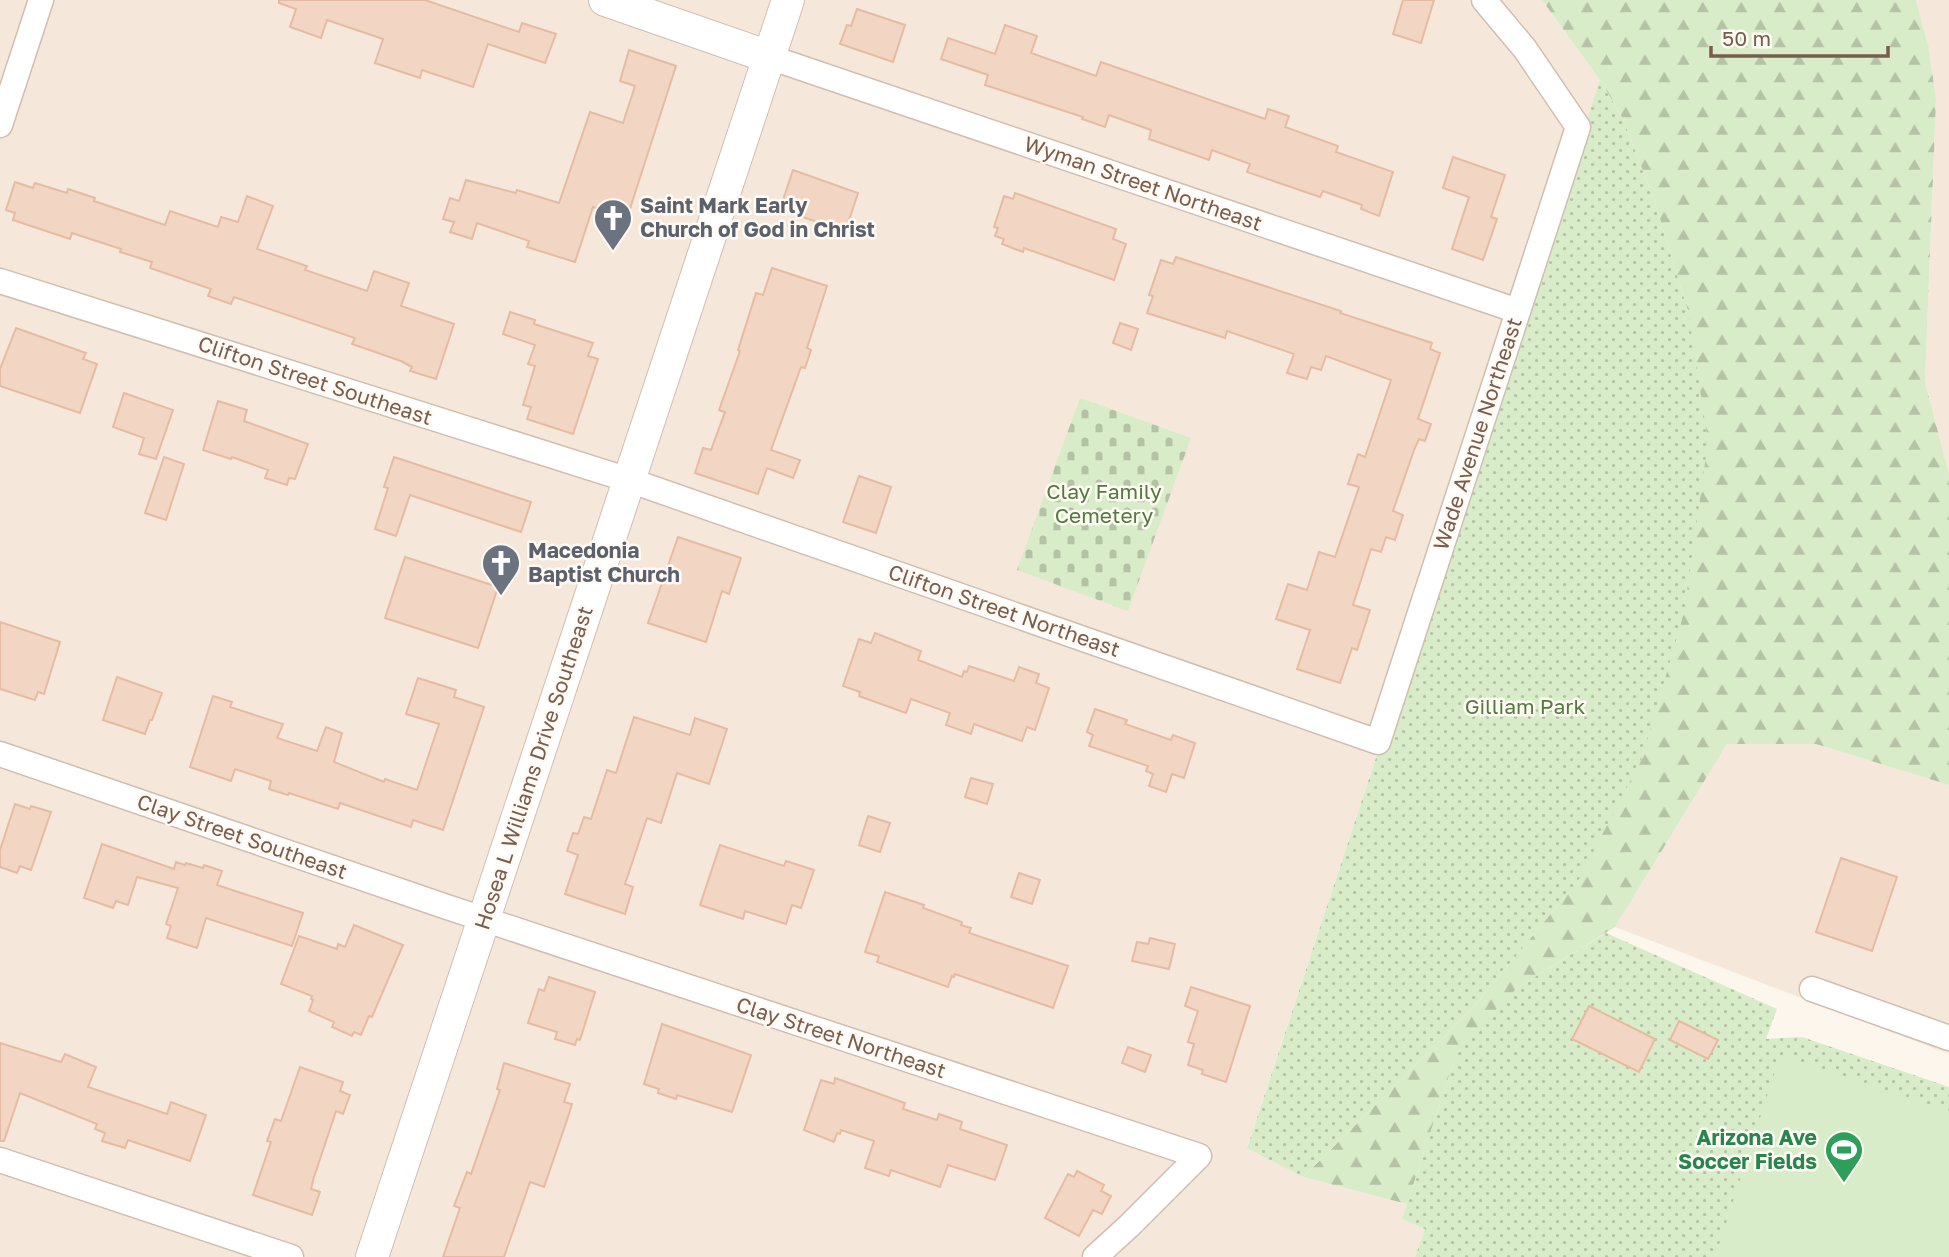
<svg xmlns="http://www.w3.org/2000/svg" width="1949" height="1257" font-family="'Golos Text',sans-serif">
	<defs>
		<pattern id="forest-firs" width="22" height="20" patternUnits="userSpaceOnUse" patternTransform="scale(1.75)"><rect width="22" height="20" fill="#d8ecc9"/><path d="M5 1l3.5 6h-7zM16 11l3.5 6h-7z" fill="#b4c2a5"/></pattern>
		<pattern id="cemetery-stones" width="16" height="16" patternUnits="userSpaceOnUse" patternTransform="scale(1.75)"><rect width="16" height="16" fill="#d8ecc9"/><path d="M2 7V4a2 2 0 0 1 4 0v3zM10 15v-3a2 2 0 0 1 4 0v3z" fill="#b4c2a5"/></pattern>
		<pattern id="park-dots" width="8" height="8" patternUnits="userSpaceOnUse" patternTransform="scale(1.75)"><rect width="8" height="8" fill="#d8ecc9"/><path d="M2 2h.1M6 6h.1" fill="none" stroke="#b4c2a5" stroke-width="1.8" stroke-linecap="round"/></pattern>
	</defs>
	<rect width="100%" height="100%" fill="#fdf6ec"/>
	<g fill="#f5e8da">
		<path d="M0,0H1542L1600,80L1247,1147L1303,1177L1407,1204L1402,1219L1425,1229L1415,1257H0Z"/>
		<path d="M1916,0H1949V474L1925,382L1936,99L1928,45Z"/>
		<path d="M1727,744H1816L1949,785V1054L1615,927Z"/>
	</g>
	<path fill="url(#forest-firs)" d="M1542,0H1916L1928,45L1936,99L1925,382L1949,474V785L1816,744H1727L1615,927L1517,988L1454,1061L1407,1204L1303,1177L1471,1010L1578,881L1688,311L1655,203L1623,119L1600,80Z"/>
	<path fill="url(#cemetery-stones)" d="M1080,398L1191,438L1128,611L1017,570Z"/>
	<g fill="url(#park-dots)">
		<path d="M1600,80L1623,119L1655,203L1688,311L1708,442L1684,613L1642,758L1578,881L1471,1010L1303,1177L1247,1148Z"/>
		<path d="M1606,933L1777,1009L1766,1039L1802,1037L1949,1087V1257H1415L1425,1229L1402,1219L1454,1061L1465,1041L1517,988Z"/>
	</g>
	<path fill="#d8ecc9" d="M1780,1056L1949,1111V1257H1715Z"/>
	<g fill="#f3d5c3" stroke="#e6bba3" stroke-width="2">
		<path d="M279,0H425L519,32L522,23L556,34L545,63L488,44L473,87L422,70L420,78L375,63L383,39L327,20L321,38L290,27L296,9L279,3Z"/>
		<path d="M1403,0H1434L1421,43L1393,34Z"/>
		<path d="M857,9L905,25L893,62L840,44L847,25L851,26Z"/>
		<path d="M1005,25L1037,36L1031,53L1096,76L1101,62L1265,119L1268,109L1289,116L1285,127L1338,146L1336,152L1393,172L1379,216L1361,209L1362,205L1323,191L1320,197L1247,172L1250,164L1212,150L1209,160L1149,139L1151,130L1109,115L1105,127L1082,119L1083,117L985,85L988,75L941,59L948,38L995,54Z"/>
		<path d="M629,50L676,66L627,218L593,207L575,262L527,247L529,241L477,223L472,239L450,232L454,222L443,219L450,198L459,201L466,180L516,193L517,190L559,203L590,112L623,123L635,86L620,81Z"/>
		<path d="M1453,157L1505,175L1491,217L1497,219L1483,260L1452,249L1469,197L1443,188Z"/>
		<path d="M793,170L858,193L845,232L780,209Z"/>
		<path d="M15,182L33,188L35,183L67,193L68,189L95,198L94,201L165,225L170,211L218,227L221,217L238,222L247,196L273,206L257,249L307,266L305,270L367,291L374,271L409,283L401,306L454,324L436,379L410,371L412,367L401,361L352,344L355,338L234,297L231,304L208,296L211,289L150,268L152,262L120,252L121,249L72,233L70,239L13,220L15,213L6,210Z"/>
		<path d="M1015,193L1116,229L1113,239L1126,244L1114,280L1024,248L1023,252L1002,244L1004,239L995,236L998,228L994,227L1004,196L1013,199Z"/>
		<path d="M1176,257L1341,311L1340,313L1432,343L1430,349L1440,353L1418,419L1431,424L1425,441L1419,439L1414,450L1393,511L1403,515L1395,540L1386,537L1381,552L1371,549L1353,605L1370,610L1357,650L1352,648L1340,683L1297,669L1310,630L1276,619L1288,584L1307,590L1319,552L1335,557L1359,487L1348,484L1358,454L1365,457L1391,380L1326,356L1321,370L1311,367L1307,379L1287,373L1294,354L1227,331L1225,338L1147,313L1153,296L1149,295L1161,260L1173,264Z"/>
		<path d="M772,268L827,286L807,348L811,350L805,368L801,367L771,450L800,460L793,478L767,468L758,494L695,473L703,448L711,450L725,412L719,410L740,351L738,350L756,293L763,295Z"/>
		<path d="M510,312L535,320L534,324L593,343L588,356L598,359L573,434L527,419L531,407L523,405L535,366L528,364L535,345L503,334Z"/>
		<path d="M1120,323L1138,329L1131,350L1113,343Z"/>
		<path d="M16,328L86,353L83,359L97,364L80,413L0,386V369Z"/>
		<path d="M124,393L173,410L156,459L139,454L144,438L113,427Z"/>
		<path d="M218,401L247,410L244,421L308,444L295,479L289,478L287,485L265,478L268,470L232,457L231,459L203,450Z"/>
		<path d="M164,457L184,464L166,520L145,513Z"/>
		<path d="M394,457L531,502L521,532L410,495L396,536L375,529L388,488L384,487Z"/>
		<path d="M859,476L891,487L876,533L843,522Z"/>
		<path d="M678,537L741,558L729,594L722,591L706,642L648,623Z"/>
		<path d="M405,557L498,587L478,648L385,618Z"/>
		<path d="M0,622L60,642L44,694L38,692L35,700L0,689Z"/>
		<path d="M875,633L921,651L918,660L962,677L964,671L967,672L969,666L1014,681L1019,667L1039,674L1036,683L1049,688L1035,730L1027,727L1022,741L974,724L971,734L946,725L950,713L911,699L906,713L859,696L860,692L843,686L859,639L871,643Z"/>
		<path d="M117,677L162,693L152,720H150L145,734L103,720Z"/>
		<path d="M418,678L456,690L454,697L484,707L443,830L413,820L411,827L340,803L338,809L289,793L288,795L269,789L271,781L235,769L231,781L190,767L213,696L232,702L230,707L283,724L277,738L317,751L326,727L342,733L334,762L384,782L385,779L417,790L439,724L406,714Z"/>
		<path d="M1095,709L1127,720L1125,724L1171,740L1173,735L1195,743L1184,778L1172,774L1166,792L1149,786L1153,774L1146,771L1148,766L1089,746L1093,735L1087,732Z"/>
		<path d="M634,717L690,735L695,718L727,729L709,784L677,773L661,823L647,818L625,884L633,887L625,914L565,894L578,855L567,851L573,833L578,834L584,817L591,819L607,770L616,773Z"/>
		<path d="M971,778L993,784L987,804L965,797Z"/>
		<path d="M15,804L30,809L31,806L51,812L31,870L20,866L17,873L0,867V850Z"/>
		<path d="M868,816L890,823L880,852L859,845Z"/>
		<path d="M102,844L174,869L176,862L185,865L186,863L203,868L204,865L222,871L217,885L303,913L292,946L206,918L197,948L167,938L171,926L166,924L178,888L137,877L128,905L116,901L113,908L84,898Z"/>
		<path d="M720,845L784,866L786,861L814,870L801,908L792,905L786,924L745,911L743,919L700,905Z"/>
		<path d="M1841,858L1897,877L1872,951L1816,932Z"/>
		<path d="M1019,873L1040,880L1032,904L1011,897Z"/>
		<path d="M885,892L924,905L923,908L962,922L961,925L971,928L969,933L1068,966L1053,1008L955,974L954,977L952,976L948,987L877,962L879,956L865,952Z"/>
		<path d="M354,925L403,945L372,1017L369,1016L361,1035L354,1032L352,1036L332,1027L334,1022L309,1011L313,1000L311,999L312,996L281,984L299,936L337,949L338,944L345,947Z"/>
		<path d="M1150,938L1175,944L1169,969L1132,961L1137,942L1148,944Z"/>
		<path d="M549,977L595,992L580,1040L577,1039L575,1045L555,1039L557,1032L528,1023L539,989L544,991Z"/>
		<path d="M1191,987L1250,1006L1226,1082L1202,1074L1203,1070L1188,1065L1194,1044L1188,1042L1198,1011L1185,1006Z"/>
		<path d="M1589,1006L1655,1039L1639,1072L1572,1039Z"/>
		<path d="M1679,1021L1718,1040L1708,1059L1670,1040Z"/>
		<path d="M662,1024L751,1055L732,1112L677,1095L676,1099L658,1093L659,1089L644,1084Z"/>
		<path d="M0,1043L61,1062L65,1054L96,1067L88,1087L167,1114L171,1102L206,1115L190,1161L128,1140L125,1148L102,1141L105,1133L95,1129L97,1124L20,1093L4,1141H0Z"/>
		<path d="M1128,1047L1151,1055L1145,1072L1122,1063Z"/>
		<path d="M504,1063L570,1084L564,1102L572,1104L567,1120L544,1187L530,1182L504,1257H443L460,1208L454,1206L467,1172L471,1174L500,1090L497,1089Z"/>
		<path d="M300,1067L343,1082L340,1091L350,1095L343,1114L336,1111L314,1177L311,1189L320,1192L312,1215L253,1195L271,1142L267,1141L275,1119L281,1121Z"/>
		<path d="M835,1078L905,1103L903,1109L937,1120L939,1114L962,1122L960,1129L1007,1145L995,1180L948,1165L940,1187L891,1170L889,1176L865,1168L874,1141L841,1130L840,1134L837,1133L834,1142L804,1130L821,1080L834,1084Z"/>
		<path d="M1077,1171L1104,1185L1101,1191L1111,1196L1102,1214L1093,1210L1079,1236L1045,1218L1068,1174L1074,1177Z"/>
	</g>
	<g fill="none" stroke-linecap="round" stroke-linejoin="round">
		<defs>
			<g id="minor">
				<path d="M769,57L1518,311"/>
				<path d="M0,125L41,0"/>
				<path d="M0,281L629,480L1378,742L1578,127L1525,49L1484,0"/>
				<path d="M0,754L444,906L1199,1156L1129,1226L1095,1257"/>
				<path d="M1812,989L1949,1038"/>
				<path d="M0,1160L291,1257"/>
			</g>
			<g id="tertiary">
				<path d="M605,0L769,57"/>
				<path d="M372,1257L788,0"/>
			</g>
		</defs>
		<use href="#minor" stroke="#d1beb0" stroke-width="27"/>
		<use href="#tertiary" stroke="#d1beb0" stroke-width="34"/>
		<use href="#minor" stroke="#fff" stroke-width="24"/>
		<use href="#tertiary" stroke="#fff" stroke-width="32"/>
	</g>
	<defs>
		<symbol id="church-pin" viewBox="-11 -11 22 30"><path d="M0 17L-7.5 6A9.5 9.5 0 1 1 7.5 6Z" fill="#6b7280" stroke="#fffaf3"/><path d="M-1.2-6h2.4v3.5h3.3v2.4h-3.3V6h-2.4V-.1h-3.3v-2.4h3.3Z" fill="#fff"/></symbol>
		<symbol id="stadium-pin" viewBox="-11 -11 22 30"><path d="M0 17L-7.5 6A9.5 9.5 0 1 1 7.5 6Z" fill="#2e9e5b" stroke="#fffaf3"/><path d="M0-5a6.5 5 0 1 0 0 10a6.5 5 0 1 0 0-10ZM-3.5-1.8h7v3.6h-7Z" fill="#fff"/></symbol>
	</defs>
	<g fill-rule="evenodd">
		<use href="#church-pin" x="591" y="196" width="44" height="60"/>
		<use href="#church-pin" x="479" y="541" width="44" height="60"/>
		<use href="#stadium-pin" x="1822" y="1128" width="44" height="60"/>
	</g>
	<g text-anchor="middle" stroke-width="5" stroke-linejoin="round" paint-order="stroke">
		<g font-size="21" fill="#7a5c4d" stroke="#fffaf3">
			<text transform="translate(1143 184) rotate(19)" y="7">Wyman Street Northeast</text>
			<text transform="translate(315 381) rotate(18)" y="7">Clifton Street Southeast</text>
			<text transform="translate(1478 434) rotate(-72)" y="7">Wade Avenue Northeast</text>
			<text transform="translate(1004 611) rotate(19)" y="7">Clifton Street Northeast</text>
			<text transform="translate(534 768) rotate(-72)" y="7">Hosea L Williams Drive Southeast</text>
			<text transform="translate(242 837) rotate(19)" y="7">Clay Street Southeast</text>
			<text transform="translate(841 1038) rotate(18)" y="7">Clay Street Northeast</text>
		</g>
		<g font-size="21" font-weight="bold" fill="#5b616d" stroke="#fffaf3" text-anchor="start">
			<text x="640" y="213">Saint Mark Early<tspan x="640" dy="24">Church of God in Christ</tspan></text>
			<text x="528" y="558">Macedonia<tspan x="528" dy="24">Baptist Church</tspan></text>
		</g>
		<g font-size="21" fill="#537a41" stroke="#fffaf3">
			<text x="1104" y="499">Clay Family<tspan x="1104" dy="24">Cemetery</tspan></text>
			<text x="1525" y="714">Gilliam Park</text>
		</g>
		<g font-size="21" font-weight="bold" fill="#27864d" stroke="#fffaf3" text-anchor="end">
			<text x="1817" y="1145">Arizona Ave<tspan x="1817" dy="24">Soccer Fields</tspan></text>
		</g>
	</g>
	<path d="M1711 46v10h177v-10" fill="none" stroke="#7a5c4d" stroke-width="3.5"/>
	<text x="1722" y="46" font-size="21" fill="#7a5c4d" stroke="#fffaf3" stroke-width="5" paint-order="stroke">50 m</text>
</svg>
